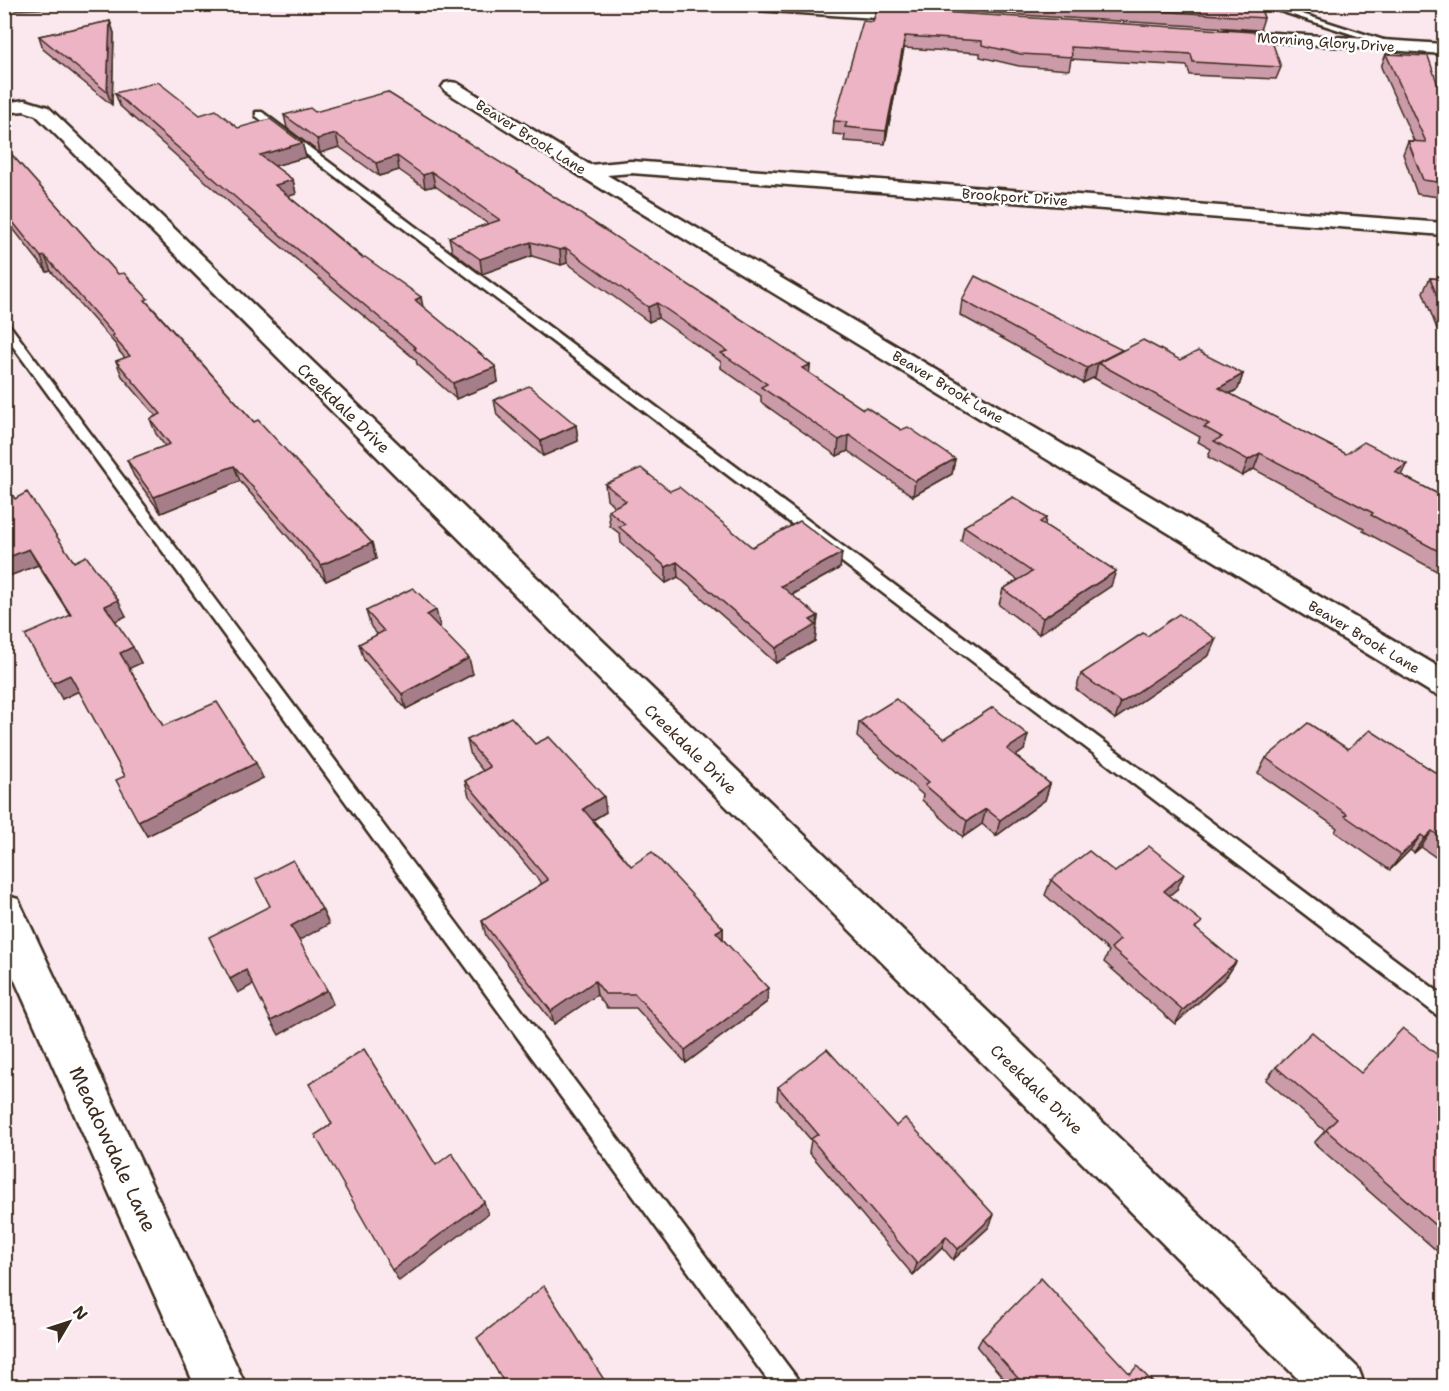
<svg xmlns="http://www.w3.org/2000/svg" width="1449" height="1391" font-family="'Shantell Sans',sans-serif">
	<rect width="100%" height="100%" fill="#fae8ee"/>
	<filter id="ink" filterUnits="userSpaceOnUse"><feTurbulence type="fractalNoise" baseFrequency=".0167" numOctaves="2"/><feDisplacementMap in="SourceGraphic" scale="12" xChannelSelector="R" yChannelSelector="G"/><feConvolveMatrix kernelMatrix="1 2 1 2 8 2 1 2 1" color-interpolation-filters="sRGB"/></filter>
	<g filter="url(#ink)">
		<g fill="none" stroke-linecap="round" stroke-linejoin="round">
			<defs>
				<g id="service">
					<path d="M1258,4H1271L1402,46L1395,48Z"/>
					<path d="M256,112H262L1444,996V1017L1437,1015L256,116Z"/>
					<path d="M4,322L8,323L796,1377L800,1386H772L4,334Z"/>
				</g>
				<g id="minor">
					<path d="M733,4H817L921,11L929,16L921,21L740,9Z"/>
					<path d="M1227,30L1444,44V54L1221,38L1219,35L1221,32Z"/>
					<path d="M451,82L457,83L590,165L631,161L1444,223V235L631,173L607,175L1444,670V697L1432,693L579,175L445,91L442,87L445,83Z"/>
					<path d="M25,100L48,107L1358,1368L1365,1386H1305L36,115L24,111L4,113V103Z"/>
					<path d="M4,895L18,899L246,1386H195L4,956Z"/>
				</g>
			</defs>
			<use href="#service" stroke="#3b2a1e" stroke-width="5"/>
			<use href="#minor" stroke="#3b2a1e" stroke-width="5"/>
			<use href="#service" fill="#fff" fill-rule="evenodd"/>
			<use href="#minor" fill="#fff" fill-rule="evenodd"/>
		</g>
		<g fill="#cc9ba9" stroke="#3b2a1e" stroke-width="1.5">
			<path d="M13,4H152L15,10Z"/>
			<path d="M880,4H1259L1264,18L1260,30L880,6Z"/>
			<path d="M877,8L1281,67L1276,79L1190,75L1187,66L1071,59L1069,70L1019,66L980,57V53L904,48L885,144L844,141L845,135L833,134L834,121L873,22Z"/>
			<path d="M110,21L114,33L112,105L43,49L39,36Z"/>
			<path d="M1386,54L1444,103V208L1439,197L1417,194L1403,154L1408,141H1414L1381,67Z"/>
			<path d="M115,93L200,115L238,128L302,143L306,157L274,166L293,180L296,194L288,196L496,367L498,382L456,399L417,364L416,360L246,217L120,106Z"/>
			<path d="M315,112L810,365L809,373L863,409L955,459L952,474L913,496L848,451L837,456L761,402V396L721,368V362L658,318L649,322L567,263L561,265L532,256L482,274L452,251L449,237L488,224L435,186L425,188L399,170L379,176L339,147L320,153L287,128L284,115Z"/>
			<path d="M4,146L118,274L151,306L254,422L372,543L376,559L326,581L240,481L161,513L134,476L127,460L165,446L156,434L150,419L156,416L122,376L116,361L125,358L119,351L116,345L51,271L47,272L4,217Z"/>
			<path d="M1430,278L1444,279V330L1437,329L1423,292Z"/>
			<path d="M962,300L1122,350L1180,360L1243,374L1238,389L1230,394L1346,454L1401,475L1444,497V575L1363,531L1364,529L1254,469L1242,476L1208,457L1211,449L1198,442L1200,437L1094,378L1095,377L1083,383L960,315Z"/>
			<path d="M494,400L576,425L578,441L543,456L497,415Z"/>
			<path d="M4,483L15,499L126,616L115,621L141,663L129,668L163,726L263,778L147,836L125,776L79,691L62,699L70,615L38,565L4,578Z"/>
			<path d="M605,484L670,491L752,547L840,568L792,595L818,616L815,641L776,663L678,577L666,583L621,543L620,534L610,526L608,510L615,507L607,499Z"/>
			<path d="M1046,518L1045,525L1111,586L1039,634L999,605L1003,589L1018,580L961,541L964,526Z"/>
			<path d="M366,611L440,626L439,627L473,674L406,709L364,660L359,644L378,635L371,627Z"/>
			<path d="M1147,636L1209,655L1115,719L1076,689L1081,674Z"/>
			<path d="M859,722L944,739L1024,750L1016,756L1050,784L1045,800L996,836L982,824L963,837L922,800L923,795L857,737Z"/>
			<path d="M467,740L535,744L606,812L593,820L631,866L723,928V939L767,1002L686,1063L636,1008H607L597,995L554,1024L486,936L482,921L542,884L469,796L465,781L483,771L471,756Z"/>
			<path d="M1348,749L1444,778V863L1421,847L1414,853L1410,850L1390,870L1335,832L1337,828L1258,773L1266,758Z"/>
			<path d="M1115,872L1177,889L1169,895L1198,931L1236,962L1227,976L1175,1024L1104,962L1109,951L1045,895L1051,880Z"/>
			<path d="M1444,1060V1257L1314,1143L1325,1131L1266,1080L1276,1067L1361,1073Z"/>
			<path d="M778,1087L896,1126L989,1227L953,1260L942,1247L913,1275L809,1152L811,1140L777,1100Z"/>
			<path d="M982,1338L1130,1373L1156,1386H1010L977,1347Z"/>
		</g>
		<g fill="#a67e8a" stroke="#3b2a1e" stroke-width="1.5">
			<path d="M110,21L114,33L112,105L107,92Z"/>
			<path d="M905,36L904,48L885,144L886,131Z"/>
			<path d="M336,134L339,147L320,153L317,139Z"/>
			<path d="M302,143L306,157L264,169L260,155Z"/>
			<path d="M397,156L399,170L379,176L376,163Z"/>
			<path d="M432,172L435,186L425,188L423,175Z"/>
			<path d="M293,180L296,194L279,199L275,185Z"/>
			<path d="M531,242L532,256L482,274L480,259Z"/>
			<path d="M566,248L567,263L561,265L560,250Z"/>
			<path d="M45,256L51,271L47,272L41,257Z"/>
			<path d="M421,297L424,312L415,300Z"/>
			<path d="M657,303L658,318L649,322L648,307Z"/>
			<path d="M1122,350L1098,363L1095,377L1083,383L1087,368Z"/>
			<path d="M810,365L809,380L802,368Z"/>
			<path d="M496,367L498,382L456,399L453,383Z"/>
			<path d="M1243,374L1238,389L1213,403L1219,388Z"/>
			<path d="M576,425L578,441L543,456L541,441Z"/>
			<path d="M849,435L848,451L837,456L839,440Z"/>
			<path d="M4,446L10,456L4,458Z"/>
			<path d="M1260,453L1254,469L1242,476L1248,460Z"/>
			<path d="M955,459L952,474L913,496L915,481Z"/>
			<path d="M1407,464L1399,479L1395,472Z"/>
			<path d="M234,466L240,481L161,513L154,497Z"/>
			<path d="M372,543L376,559L326,581L321,565Z"/>
			<path d="M29,549L38,565L4,578V559Z"/>
			<path d="M842,553L840,568L780,601L781,586Z"/>
			<path d="M677,562L678,577L666,583V567Z"/>
			<path d="M1116,571L1111,586L1039,634L1043,618Z"/>
			<path d="M118,600L126,616L114,622L105,606Z"/>
			<path d="M436,610L440,626L431,631L427,615Z"/>
			<path d="M818,616L815,641L776,663V648L810,620Z"/>
			<path d="M1216,639L1209,655L1115,719L1121,703Z"/>
			<path d="M133,647L141,663L128,669L120,653Z"/>
			<path d="M469,658L473,674L406,709L402,694Z"/>
			<path d="M70,675L79,691L62,699L53,683Z"/>
			<path d="M1028,735L1024,750L1003,765L1007,749Z"/>
			<path d="M256,763L263,778L147,836L138,821Z"/>
			<path d="M1050,784L1045,800L996,836L1000,820Z"/>
			<path d="M604,796L606,812L586,824L583,809Z"/>
			<path d="M986,809L982,824L963,837L967,821Z"/>
			<path d="M1432,831L1421,847L1414,853L1425,838Z"/>
			<path d="M1421,835L1410,850L1390,870L1401,855Z"/>
			<path d="M1184,874L1177,889L1157,906L1164,891Z"/>
			<path d="M322,909L329,924L298,941L291,926Z"/>
			<path d="M723,928V943L716,932Z"/>
			<path d="M1236,962L1227,976L1175,1024L1183,1010Z"/>
			<path d="M246,970L254,984L238,993L230,979Z"/>
			<path d="M595,981L597,995L554,1024L551,1011Z"/>
			<path d="M768,988L767,1002L686,1063L685,1050Z"/>
			<path d="M327,990L333,1004L279,1035L271,1021Z"/>
			<path d="M484,1202L488,1214L399,1281L392,1270Z"/>
			<path d="M994,1215L989,1227L953,1260L958,1249Z"/>
			<path d="M946,1236L942,1247L913,1275L917,1264Z"/>
		</g>
		<g fill="#edb4c5" stroke="#3b2a1e" stroke-width="1.5">
			<path d="M1048,4H1259L1264,18Z"/>
			<path d="M877,8L1269,33L1281,67L1193,62L1191,54L1071,47L1072,57L1021,54L982,45V41L905,36L886,131L845,127L847,122L834,121L863,21L873,22Z"/>
			<path d="M110,21L107,92L39,36Z"/>
			<path d="M1386,54L1428,56L1444,103V183L1423,180L1408,141L1426,142Z"/>
			<path d="M158,82L200,115L216,110L238,128L270,119L302,143L260,155L293,180L275,185L362,258L365,257L421,297L415,300L496,367L453,383L414,349L416,348L242,203L115,93Z"/>
			<path d="M387,92L527,179L741,319L810,365L802,368L863,409L866,407L901,430L908,427L955,459L915,481L849,435L839,440L761,387L767,384L721,353L727,351L657,303L648,307L566,248L560,250L531,242L480,259L449,237L500,220L432,172L423,175L397,156L376,163L336,134L317,139L284,115L310,108L315,112Z"/>
			<path d="M4,146L118,274L124,273L148,299L145,300L254,422L258,420L372,543L321,565L234,466L154,497L127,460L170,444L150,419L161,414L116,361L130,356L112,336L114,335L45,256L41,257L4,211Z"/>
			<path d="M975,276L1122,350L1087,368L962,300Z"/>
			<path d="M1430,278L1444,279V314Z"/>
			<path d="M1143,340L1180,360L1198,351L1243,374L1219,388L1346,454L1364,442L1407,464L1395,472L1444,497V554L1371,515L1373,513L1260,453L1248,460L1214,441L1222,437L1204,427L1209,424L1098,363Z"/>
			<path d="M529,386L576,425L541,441L494,400Z"/>
			<path d="M641,468L670,491L679,487L752,547L800,521L842,553L781,586L818,616L810,620L816,625L776,648L677,562L666,567L619,527L625,524L608,510L626,501L605,484Z"/>
			<path d="M4,483L15,499L27,492L74,562L86,556L118,600L105,606L133,647L120,653L163,726L217,702L256,763L138,821L116,780L125,776L70,675L53,683L25,635L71,615L29,549L4,559Z"/>
			<path d="M1013,497L1046,518L1040,522L1116,571L1043,618L1003,589L1032,572L964,526Z"/>
			<path d="M413,588L436,610L427,615L469,658L402,694L359,644L384,631L366,611Z"/>
			<path d="M1179,614L1216,639L1121,703L1081,674L1143,633L1147,636Z"/>
			<path d="M896,699L944,739L993,707L1028,735L1007,749L1050,784L1000,820L986,809L967,821L925,785L929,782L859,722Z"/>
			<path d="M511,717L535,744L549,737L604,796L583,809L631,866L652,852L723,928L716,932L768,988L685,1050L635,994H605L595,981L551,1011L482,921L548,880L465,781L490,767L467,740Z"/>
			<path d="M1308,723L1348,749L1370,730L1444,778V840L1432,831L1425,838L1421,835L1401,855L1345,816L1347,814L1266,758Z"/>
			<path d="M1149,846L1184,874L1164,891L1202,922L1195,928L1236,962L1183,1010L1111,948L1120,940L1051,880L1089,851L1115,872Z"/>
			<path d="M293,860L322,909L291,926L327,990L271,1021L246,970L230,979L209,937L270,906L256,879Z"/>
			<path d="M1403,1028L1444,1060V1233L1326,1130L1337,1119L1276,1067L1312,1032L1361,1073Z"/>
			<path d="M364,1049L436,1165L452,1153L484,1202L392,1270L315,1135L332,1124L309,1084Z"/>
			<path d="M827,1049L896,1126L905,1118L994,1215L958,1249L946,1236L917,1264L811,1139L818,1134L778,1087Z"/>
			<path d="M1041,1278L1130,1374L1137,1366L1156,1386H1025L982,1338Z"/>
			<path d="M544,1286L608,1386H502L505,1384L477,1338Z"/>
		</g>
	</g>
	<g text-anchor="middle" stroke-width="5" stroke-linejoin="round" paint-order="stroke">
		<g font-size="14" fill="#3b2a1e" stroke="#fff">
			<text transform="translate(1326 42) rotate(4)" y="5">Morning Glory Drive</text>
			<text transform="translate(531 137) rotate(32)" y="5">Beaver Brook Lane</text>
			<text transform="translate(1015 197) rotate(4)" y="5">Brookport Drive</text>
			<text transform="translate(948 387) rotate(31)" y="5">Beaver Brook Lane</text>
			<text transform="translate(1364 637) rotate(31)" y="5">Beaver Brook Lane</text>
		</g>
		<g font-size="16" fill="#3b2a1e" stroke="#fff">
			<text transform="translate(344 408) rotate(44)" y="6">Creekdale Drive</text>
			<text transform="translate(691 749) rotate(44)" y="6">Creekdale Drive</text>
			<text transform="translate(1037 1089) rotate(44)" y="6">Creekdale Drive</text>
		</g>
		<g font-size="20" fill="#3b2a1e" stroke="#fff">
			<text transform="translate(113 1149) rotate(65)" y="7">Meadowdale Lane</text>
		</g>
	</g>
	<rect width="1449" height="1391" fill="none" stroke="#fff" stroke-width="24"/>
	<rect x="12" y="12" width="1425" height="1367" fill="none" stroke="#3b2a1e" stroke-width="2" filter="url(#ink)"/>
	<g transform="translate(69 1322) rotate(51)" stroke="#ffffff" stroke-width="4.5" paint-order="stroke">
	<path d="M0-4.5L10 22L0 15L-10 22Z" fill="#3b2a1e"/>
	<text y="-9" font-size="16" font-weight="bold" text-anchor="middle" fill="#3b2a1e">N</text>
	</g>
</svg>
